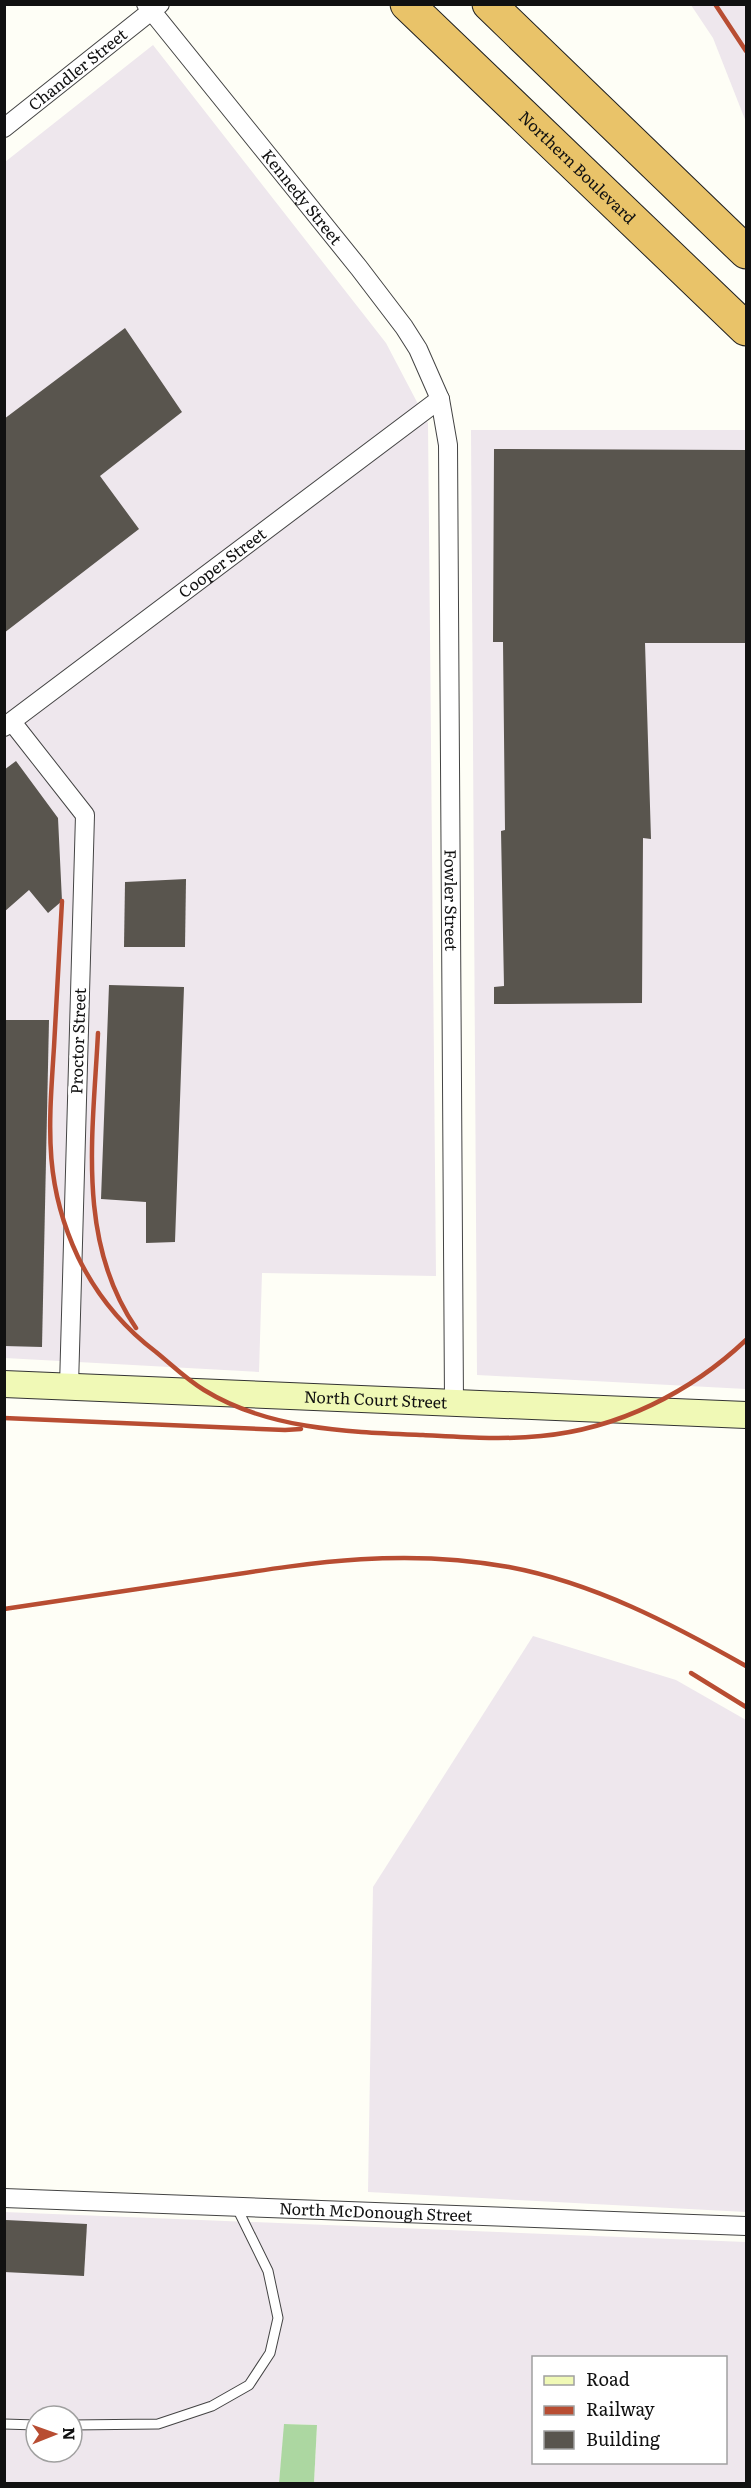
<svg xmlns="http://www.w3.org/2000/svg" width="751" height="2488" font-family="Literata,serif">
	<rect width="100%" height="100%" fill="#fefef6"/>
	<g fill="#eee7ed" fill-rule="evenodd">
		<path d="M691,5H746V122L713,38Z"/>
		<path d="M153,45L386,343L428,423L436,1276L262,1273L259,1372L5,1358V162Z"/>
		<path d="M471,430H746V1389L477,1375Z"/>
		<path d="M533,1636L676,1680L746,1720V2212L368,2192L373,1887Z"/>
		<path d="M4,2212L746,2242V2483H314L317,2425L285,2424L279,2483H5ZM534,2358H726V2462H534ZM36,2416H72V2452H36Z"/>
	</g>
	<path fill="#acd7a1" d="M284,2424L317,2425L314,2483H279Z"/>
	<g fill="#59554e">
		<path d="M125,328L182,412L100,476L139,529L4,633V419Z"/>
		<path d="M494,449L747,450V643H645L651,839L643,838L642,1003L494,1004V987L504,986L501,831L505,830L503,642H493Z"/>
		<path d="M16,761L58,818L62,901L48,913L29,890L4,912V770Z"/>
		<path d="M186,879L185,947H124L125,882Z"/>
		<path d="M109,985L184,987L175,1242L146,1243V1202L101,1199Z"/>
		<path d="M4,1020H49L42,1347L4,1346Z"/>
		<path d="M6,2220L87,2224L84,2276L4,2272Z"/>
	</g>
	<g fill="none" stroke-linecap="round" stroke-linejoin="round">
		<defs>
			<g id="service">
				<path d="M4,2424L36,2425"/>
				<path d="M72,2425L158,2424L212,2406L249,2385L270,2353L278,2318L268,2271L237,2208"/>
			</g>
			<g id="minor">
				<path id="s1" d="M146,4L359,268L404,327L418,349L440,399L448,445L454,1402"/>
				<path id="s2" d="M4,128L160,4"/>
				<path d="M12,722L85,815L69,1386"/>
				<path id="s3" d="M4,727L440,399"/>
				<path id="s4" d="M4,2198L746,2226"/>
			</g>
			<g id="secondary">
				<path id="s5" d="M4,1384L746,1415"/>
			</g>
			<g id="motorway">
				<path id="s6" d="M407,4L746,329"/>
				<path d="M489,4L746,252"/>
			</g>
		</defs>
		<use href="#service" stroke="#444" stroke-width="11"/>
		<use href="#minor" stroke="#444" stroke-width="20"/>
		<use href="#secondary" stroke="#333" stroke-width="28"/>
		<use href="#motorway" stroke="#222" stroke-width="35"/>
		<use href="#service" stroke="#fff" stroke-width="9"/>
		<use href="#minor" stroke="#fff" stroke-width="18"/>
		<use href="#secondary" stroke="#f0f9b6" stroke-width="26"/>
		<use href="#motorway" stroke="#e9c369" stroke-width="33"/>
		<g stroke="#b84d32" stroke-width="4.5">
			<path d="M715,4L746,51"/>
			<path d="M62,901C59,950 57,998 54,1047C49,1125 43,1183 78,1257C96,1294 123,1327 156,1352C172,1365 186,1379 204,1390C269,1430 349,1432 423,1435C462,1437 502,1440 541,1436C618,1429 691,1392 746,1340"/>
			<path d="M98,1033C93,1133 76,1241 136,1328"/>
			<path d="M4,1418L285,1430L301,1429"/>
			<path d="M4,1609C73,1599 142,1588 211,1578C315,1562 404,1548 509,1567C594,1583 672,1624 746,1666"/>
			<path d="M691,1673L746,1707"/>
		</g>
	</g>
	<g text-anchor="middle" stroke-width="6" stroke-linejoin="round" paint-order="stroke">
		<g font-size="16" fill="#111" stroke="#fff">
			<text dy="6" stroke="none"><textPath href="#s2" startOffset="94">Chandler Street</textPath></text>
			<text dy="6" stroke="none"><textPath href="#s6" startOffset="236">Northern Boulevard</textPath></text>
			<text dy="6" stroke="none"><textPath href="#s1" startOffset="248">Kennedy Street</textPath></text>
			<text dy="6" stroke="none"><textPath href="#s3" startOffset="273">Cooper Street</textPath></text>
			<text dy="6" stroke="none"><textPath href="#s1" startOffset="996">Fowler Street</textPath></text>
			<text transform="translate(78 1041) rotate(-88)" y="6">Proctor Street</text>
			<text dy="6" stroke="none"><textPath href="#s5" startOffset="372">North Court Street</textPath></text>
			<text dy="6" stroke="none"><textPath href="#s4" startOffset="372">North McDonough Street</textPath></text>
		</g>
	</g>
	<rect width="751" height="2488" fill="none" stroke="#111111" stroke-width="12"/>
	<rect x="532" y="2356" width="195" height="108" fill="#ffffff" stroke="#a0a0a0" stroke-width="1.5"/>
	<rect x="544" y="2376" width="30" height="9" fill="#f0f9b6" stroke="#a0a0a0" stroke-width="1.5"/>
	<text x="586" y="2386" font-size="18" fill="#111111">Road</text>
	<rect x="544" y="2406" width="30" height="9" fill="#b84d32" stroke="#a0a0a0" stroke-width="1.5"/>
	<text x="586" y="2416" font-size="18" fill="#111111">Railway</text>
	<rect x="544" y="2431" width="30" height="18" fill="#59554e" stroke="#a0a0a0" stroke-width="1.5"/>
	<text x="586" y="2446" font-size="18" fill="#111111">Building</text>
	<g transform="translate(54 2434) rotate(89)"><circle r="28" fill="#ffffff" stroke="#a0a0a0" stroke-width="1.5"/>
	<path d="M0-4.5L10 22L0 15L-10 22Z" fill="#b84d32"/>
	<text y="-9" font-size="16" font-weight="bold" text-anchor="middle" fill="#111111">N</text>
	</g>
</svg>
